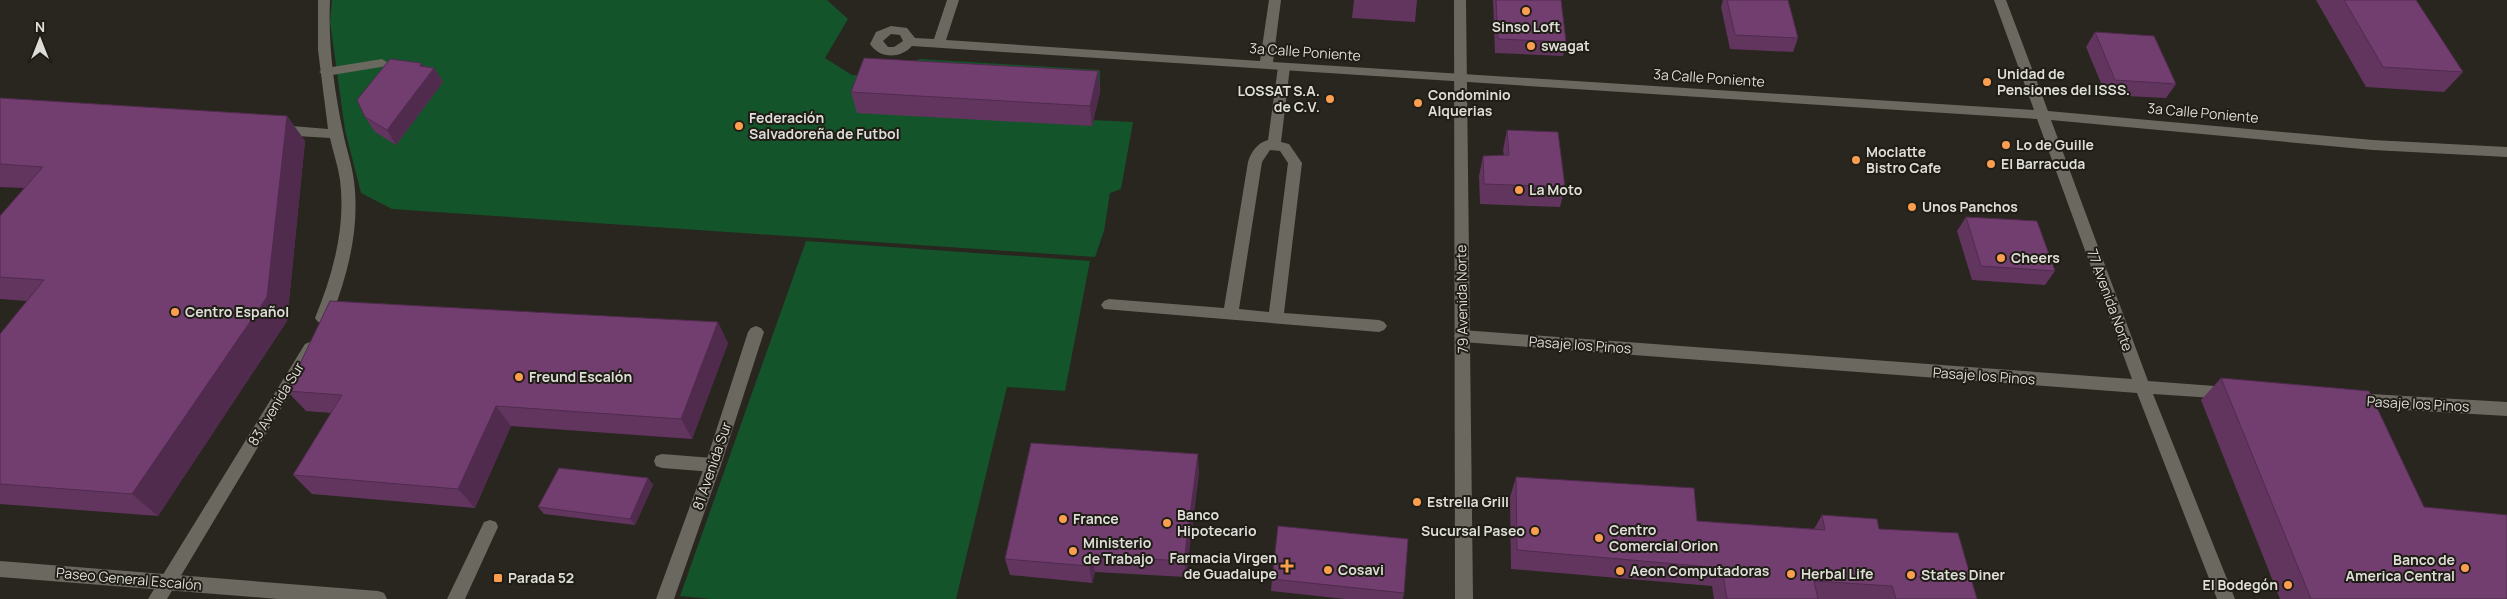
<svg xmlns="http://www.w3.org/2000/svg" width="2507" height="599" font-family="Manrope,sans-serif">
	<rect width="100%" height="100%" fill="#28261e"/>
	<g fill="#14542a">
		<path d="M332,0H827L848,19L825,58L852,75H870L920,59L1100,70V91L1092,120L1133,122L1121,189L1110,193L1104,231L1095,257L392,209L361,193L345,130L330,22Z"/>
		<path d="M806,241L1090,261L1065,391L1007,387L956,599H712L680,596Z"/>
	</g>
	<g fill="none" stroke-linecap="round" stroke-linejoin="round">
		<g fill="#6a685f" fill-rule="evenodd">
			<path d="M382,59L388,63L387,66L326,76L319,72L326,68Z"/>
			<path d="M1284,63L1290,67L1281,142L1289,144L1302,163L1284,313L1379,320L1384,322L1387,326L1384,330L1379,332L1104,309L1101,305L1104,301L1109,299L1224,308L1248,162C1251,152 1257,143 1268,140L1278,67ZM1270,150L1280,151L1288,163L1269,312L1239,309L1262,162Z"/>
			<path d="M662,454L713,458L719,460L721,465L719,470L713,472L662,468L656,466L654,461L656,456Z"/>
			<path d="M490,520L496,522L498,527L465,599H447L484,522Z"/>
		</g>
		<g fill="#6a685f" fill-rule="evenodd">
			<path d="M318,0H330C328,45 334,89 343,132C346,148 352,164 354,181C360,228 348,274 331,318L328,322H318L315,318C333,274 346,227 340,180C338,166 333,152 330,138L280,135L273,130L280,125L328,129L318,50Z"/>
			<path d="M947,0H959L946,40L1260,61L1269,0H1281L1273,62L2034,110L1994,0H2006L2048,111L2373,140L2507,147V157L2373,150L2051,120L2148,381L2228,387L2234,388L2236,393L2234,398L2228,399L2153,394L2235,599H2217L2137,393L1462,342L1457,340L1454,336L1457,332L1462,330L2132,379L2037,119L912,46C900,59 880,59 870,44L876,32L891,26L907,28L915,38L934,39ZM891,34L900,35L903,41L894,47H888L883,41Z"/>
			<path d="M756,326L761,328L764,332L721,465L674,599H656L705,465L748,332L751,328Z"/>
			<path d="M310,342L315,344L318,348L315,352L167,599H148L305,344Z"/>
			<path d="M2354,393L2507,402V416L2354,407L2348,405L2346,400L2348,395Z"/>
		</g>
		<g fill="#6a685f" fill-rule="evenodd">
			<path d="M1454,0H1466L1473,599H1455Z"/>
			<path d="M0,561L378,591L384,593L387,599H278L0,577Z"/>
		</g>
	</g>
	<g fill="#62355f">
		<path d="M1354,0H1417L1415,22L1352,18Z"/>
		<path d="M1493,0H1561L1566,42L1563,56L1495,53Z"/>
		<path d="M1723,0H1788L1798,38L1793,52L1730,49L1721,7Z"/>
		<path d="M2316,0H2416L2463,72L2444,92L2366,87Z"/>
		<path d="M2095,32L2176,84L2166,98L2106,95L2086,47Z"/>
		<path d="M424,66L434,68L443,82L396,145L375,132L365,117Z"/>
		<path d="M1098,71L1100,92L1092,126L857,113L851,92Z"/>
		<path d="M0,98L287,116L305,141L287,321L158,516L0,504V334L27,301L0,299V216L24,188L0,187Z"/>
		<path d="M1507,130L1565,187L1560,207L1480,204L1479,176L1483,156H1504L1503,150Z"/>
		<path d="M1966,217L2055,271L2045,285L1972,280L1957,231Z"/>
		<path d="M728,343L692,439L511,426L475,508L312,494L293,475L331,413L306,411L287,391Z"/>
		<path d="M2221,378L2424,507L2507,599H2280L2201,400Z"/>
		<path d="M1199,472L1186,577L1095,572L1092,583L1010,575L1005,559Z"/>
		<path d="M1516,477L1697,521L1814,529L1822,515L1879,529L1977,599H1714L1712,586L1511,569L1510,497Z"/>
		<path d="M648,478L653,485L635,525L544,514L538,507Z"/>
		<path d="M1272,579L1404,593L1403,599H1345L1271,591Z"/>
	</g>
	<g fill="#502b4e">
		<path d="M421,63L429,74L434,68L443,82L396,145L387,130Z"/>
		<path d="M1098,71L1100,92L1092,126L1090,106Z"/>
		<path d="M287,116L305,141L287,321L158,516L132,494Z"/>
		<path d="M718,322L728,343L692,439L681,419Z"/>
		<path d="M496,406L511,426L475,508L458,489Z"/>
		<path d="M1198,454L1199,472L1186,577L1184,561Z"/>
		<path d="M648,478L653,485L635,525L630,519Z"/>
		<path d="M1092,556L1095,572L1092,583L1089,566Z"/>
	</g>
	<g fill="#723e6f" stroke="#502b4e">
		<path d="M1496,0H1561L1566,42L1498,39Z"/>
		<path d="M1727,0H1788L1798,38L1735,35Z"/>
		<path d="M2344,0H2416L2463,72L2383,67Z"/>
		<path d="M2095,32L2154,36L2176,84L2115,80Z"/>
		<path d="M864,58L1098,71L1090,106L851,92Z"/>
		<path d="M390,59L421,63L420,66L434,68L387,130L365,117L357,100Z"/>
		<path d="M0,98L287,116L267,297L132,494L0,484V334L44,280L0,277V216L43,167L0,164Z"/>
		<path d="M1507,130L1558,132L1565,187L1484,184L1483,156L1509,155Z"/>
		<path d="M1966,217L2037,221L2055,271L1981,266Z"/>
		<path d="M330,301L718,322L681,419L496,406L458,489L293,475L342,395L287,391Z"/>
		<path d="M2221,378L2369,391L2424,507L2507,515V599H2311Z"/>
		<path d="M1031,443L1198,454L1184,561L1092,556L1089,566L1005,559Z"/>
		<path d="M559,468L648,478L630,519L538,507Z"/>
		<path d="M1516,477L1694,488L1697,521L1825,530L1822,515L1877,519L1879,529L1958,533L1977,599H1896L1892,586L1814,581L1818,599H1727L1722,568L1517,550Z"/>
		<path d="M1278,526L1408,539L1404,593L1272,579Z"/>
	</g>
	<g fill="#fb9e50" stroke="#1f1d15" stroke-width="2">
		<circle cx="1526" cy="11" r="5"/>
		<circle cx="1531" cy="46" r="5"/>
		<circle cx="1987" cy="82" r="5"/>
		<circle cx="1330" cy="99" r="5"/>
		<circle cx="1418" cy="103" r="5"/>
		<circle cx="739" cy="126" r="5"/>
		<circle cx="2006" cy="145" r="5"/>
		<circle cx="1856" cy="160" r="5"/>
		<circle cx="1991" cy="164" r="5"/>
		<circle cx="1519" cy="190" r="5"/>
		<circle cx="1912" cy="207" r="5"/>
		<circle cx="2001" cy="258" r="5"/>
		<circle cx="175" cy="312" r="5"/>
		<circle cx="519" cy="377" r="5"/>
		<circle cx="1417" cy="502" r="5"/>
		<circle cx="1063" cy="519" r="5"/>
		<circle cx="1167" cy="523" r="5"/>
		<circle cx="1535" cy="531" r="5"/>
		<circle cx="1599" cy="538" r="5"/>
		<circle cx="1073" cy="551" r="5"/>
		<path d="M1284.5 558.5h5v5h5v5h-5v5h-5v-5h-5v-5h5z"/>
		<circle cx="2465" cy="568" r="5"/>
		<circle cx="1328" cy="570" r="5"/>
		<circle cx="1620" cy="571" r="5"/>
		<circle cx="1791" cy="574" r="5"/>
		<circle cx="1911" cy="575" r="5"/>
		<rect x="493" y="573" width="10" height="10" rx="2.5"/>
		<circle cx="2288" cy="585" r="5"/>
	</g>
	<g text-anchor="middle" stroke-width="4" stroke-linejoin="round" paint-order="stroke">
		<g font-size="14" font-weight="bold" fill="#deddd8" stroke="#1f1d15" text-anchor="start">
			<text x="1526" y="32" text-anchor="middle">Sinso Loft</text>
			<text x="1541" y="51">swagat</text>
			<text x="1997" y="79">Unidad de<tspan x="1997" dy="16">Pensiones del ISSS.</tspan></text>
			<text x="1320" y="96" text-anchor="end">LOSSAT S.A.<tspan x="1320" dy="16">de C.V.</tspan></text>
			<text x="1428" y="100">Condominio<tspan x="1428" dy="16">Alquerias</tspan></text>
			<text x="749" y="123">Federación<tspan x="749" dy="16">Salvadoreña de Futbol</tspan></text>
			<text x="2016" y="150">Lo de Guille</text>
			<text x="1866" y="157">Moclatte<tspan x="1866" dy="16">Bistro Cafe</tspan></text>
			<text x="2001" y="169">El Barracuda</text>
			<text x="1529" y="195">La Moto</text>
			<text x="1922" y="212">Unos Panchos</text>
			<text x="2011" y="263">Cheers</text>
			<text x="185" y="317">Centro Español</text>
			<text x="529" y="382">Freund Escalón</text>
			<text x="1427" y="507">Estrella Grill</text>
			<text x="1177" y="520">Banco<tspan x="1177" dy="16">Hipotecario</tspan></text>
			<text x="1073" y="524">France</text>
			<text x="1609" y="535">Centro<tspan x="1609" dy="16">Comercial Orion</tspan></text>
			<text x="1525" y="536" text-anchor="end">Sucursal Paseo</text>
			<text x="1083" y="548">Ministerio<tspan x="1083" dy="16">de Trabajo</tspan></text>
			<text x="1277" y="563" text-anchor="end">Farmacia Virgen<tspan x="1277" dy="16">de Guadalupe</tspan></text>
			<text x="2455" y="565" text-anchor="end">Banco de<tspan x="2455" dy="16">America Central</tspan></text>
			<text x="1338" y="575">Cosavi</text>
			<text x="1630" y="576">Aeon Computadoras</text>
			<text x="1801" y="579">Herbal Life</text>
			<text x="1921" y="580">States Diner</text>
			<text x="508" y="583">Parada 52</text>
			<text x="2278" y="590" text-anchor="end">El Bodegón</text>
		</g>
		<g font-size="14" fill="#deddd8" stroke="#1f1d15">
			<text transform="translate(1305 52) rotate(4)" y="5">3a Calle Poniente</text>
			<text transform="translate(1709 78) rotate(4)" y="5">3a Calle Poniente</text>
			<text transform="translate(2203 113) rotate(5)" y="5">3a Calle Poniente</text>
			<text transform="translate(1462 299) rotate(-91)" y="5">79 Avenida Norte</text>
			<text transform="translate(2110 300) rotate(70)" y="5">77 Avenida Norte</text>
			<text transform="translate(1580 345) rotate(4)" y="5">Pasaje los Pinos</text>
			<text transform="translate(1984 376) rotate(4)" y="5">Pasaje los Pinos</text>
			<text transform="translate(276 404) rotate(-59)" y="5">83 Avenida Sur</text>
			<text transform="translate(2418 404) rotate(3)" y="5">Pasaje los Pinos</text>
			<text transform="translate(712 466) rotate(-71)" y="5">81 Avenida Sur</text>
			<text transform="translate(129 579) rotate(5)" y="5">Paseo General Escalón</text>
		</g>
	</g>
	<g transform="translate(40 40)" stroke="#1f1d15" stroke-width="4" paint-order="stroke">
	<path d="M0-4L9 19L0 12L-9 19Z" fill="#deddd8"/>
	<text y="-8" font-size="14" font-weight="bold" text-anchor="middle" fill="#deddd8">N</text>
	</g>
</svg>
